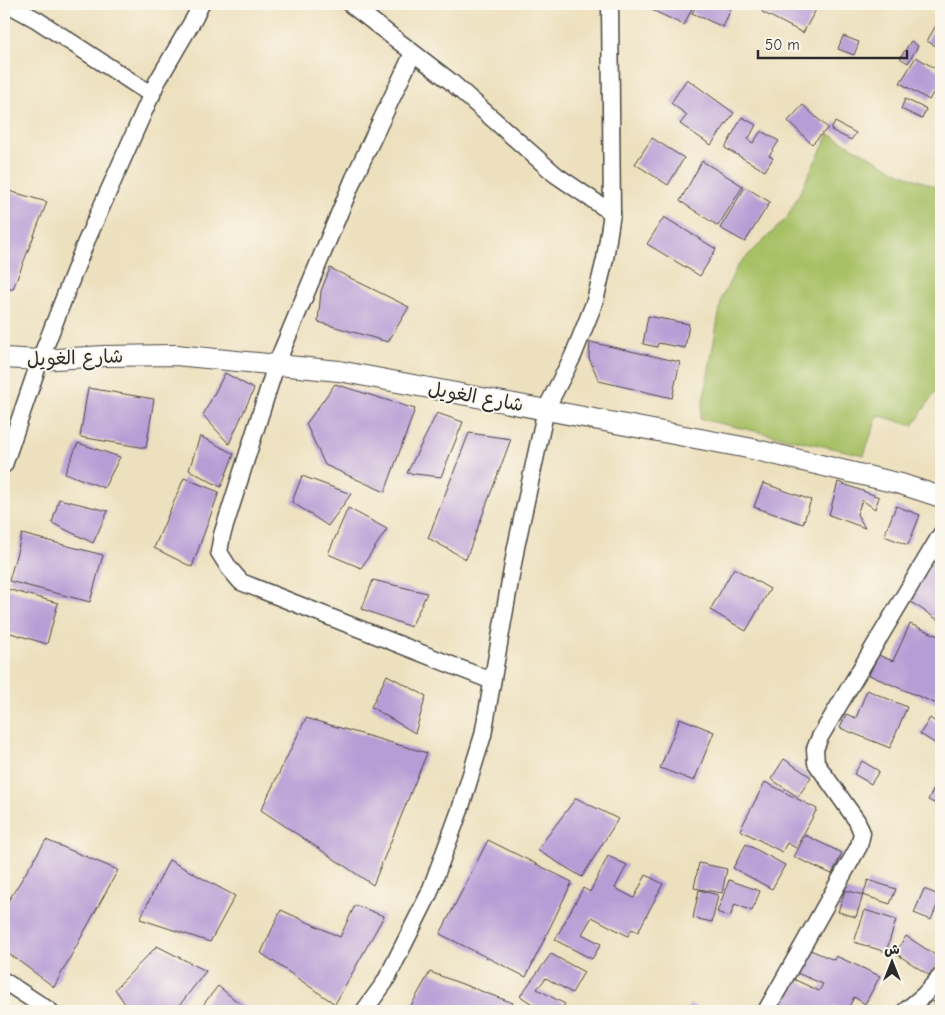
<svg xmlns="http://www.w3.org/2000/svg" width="945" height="1015" font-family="'Comic Neue','Playpen Sans Arabic',sans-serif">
	<rect width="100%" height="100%" fill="#fbf7ec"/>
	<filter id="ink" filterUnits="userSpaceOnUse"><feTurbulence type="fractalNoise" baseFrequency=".02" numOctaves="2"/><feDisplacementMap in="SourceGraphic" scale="10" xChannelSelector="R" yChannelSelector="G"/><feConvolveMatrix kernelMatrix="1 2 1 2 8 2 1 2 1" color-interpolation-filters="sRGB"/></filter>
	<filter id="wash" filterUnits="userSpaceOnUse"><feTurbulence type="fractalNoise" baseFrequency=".0096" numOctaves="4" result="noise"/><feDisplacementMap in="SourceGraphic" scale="20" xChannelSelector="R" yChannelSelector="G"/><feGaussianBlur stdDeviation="1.12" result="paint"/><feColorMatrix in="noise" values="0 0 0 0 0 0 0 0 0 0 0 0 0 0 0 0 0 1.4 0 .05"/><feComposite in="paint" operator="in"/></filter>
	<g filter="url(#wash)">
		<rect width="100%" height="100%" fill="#ede0be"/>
		<path fill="#a7c065" stroke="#697648" d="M829,134L900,173L941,189V383L913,426L878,415L864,455L700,419L722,297L738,265L787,218Z"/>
		<g id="blocks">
			<g fill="#b79dd5">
				<path d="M655,4H694L684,25L652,10Z"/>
				<path d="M697,4H733L723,27L692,13Z"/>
				<path d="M766,4H819L803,33L762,12Z"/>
				<path d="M941,17V49L927,41Z"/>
				<path d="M843,36L859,42L854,55L838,49Z"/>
				<path d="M911,41L918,46L908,63L900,58Z"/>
				<path d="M916,57L941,72V80L929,100L900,83Z"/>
				<path d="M687,79L734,113L711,145L680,124L687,115L671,103Z"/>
				<path d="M905,99L926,109L922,119L901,109Z"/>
				<path d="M803,105L828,128L812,144L788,121Z"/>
				<path d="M742,117L756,125L748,140L753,143L761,131L779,141L769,156L773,158L765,171L725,148Z"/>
				<path d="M835,122L856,133L851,140L831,130Z"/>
				<path d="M652,138L684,158L668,185L635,164Z"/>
				<path d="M702,161L743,186L718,226L680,201Z"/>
				<path d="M745,187L770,202L745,242L720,228Z"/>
				<path d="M9,191L47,202L13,289H4V207Z"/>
				<path d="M664,217L716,249L700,276L647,244Z"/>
				<path d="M330,268L409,307L388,342L318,322L321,291Z"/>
				<path d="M648,316L689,324L685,348L658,343L657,347L643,344Z"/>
				<path d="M590,342L680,362L672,398L599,381L589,358Z"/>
				<path d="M225,373L254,389L229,444L203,415Z"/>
				<path d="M335,384L415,409L385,492L325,465L306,424Z"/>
				<path d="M88,388L154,399L146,448L80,437Z"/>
				<path d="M437,413L463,422L441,477L407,473Z"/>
				<path d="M469,433L511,439L466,559L428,538Z"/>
				<path d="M200,436L234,454L221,487L189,470Z"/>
				<path d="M78,443L120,457L104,488L65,473Z"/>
				<path d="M302,476L351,494L328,526L292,502Z"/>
				<path d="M184,478L219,492L192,567L154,548Z"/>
				<path d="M838,482L879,497L875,509L862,500L857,514L865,528L829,515Z"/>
				<path d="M763,483L811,500L803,524L754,507Z"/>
				<path d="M59,499L108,511L93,543L52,523Z"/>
				<path d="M896,506L920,515L908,545L884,536Z"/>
				<path d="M348,508L387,529L361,568L328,554Z"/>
				<path d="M22,534L103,555L90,602L9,581Z"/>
				<path d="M933,562L941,568V614L938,620L908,600Z"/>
				<path d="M734,568L770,589L746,631L710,610Z"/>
				<path d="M373,580L427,593L411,627L362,609Z"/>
				<path d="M7,589L58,603L47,644L4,631V600Z"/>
				<path d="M910,624L941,637V694L937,704L869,675L878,655L893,661Z"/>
				<path d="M387,675L426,696L415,733L371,707Z"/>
				<path d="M867,690L907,707L890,748L840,728L846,714L856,718Z"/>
				<path d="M306,718L427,753L373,885L261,810Z"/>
				<path d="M680,718L714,732L694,781L660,768Z"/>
				<path d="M930,718L941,726V747L920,734Z"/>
				<path d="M784,759L811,777L798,797L771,779Z"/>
				<path d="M862,761L879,771L871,784L854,774Z"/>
				<path d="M941,775V800L937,798L934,803L928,800Z"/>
				<path d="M765,782L817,809L796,848L787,843L782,852L740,830Z"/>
				<path d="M576,798L618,819L582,877L537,850Z"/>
				<path d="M805,835L842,853L832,874L794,857Z"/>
				<path d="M46,840L118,870L54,987L4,950V908Z"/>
				<path d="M488,840L572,882L526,977L440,934Z"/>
				<path d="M746,844L785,865L772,889L733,868Z"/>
				<path d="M608,856L627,865L615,888L634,898L646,875L663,884L638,932L632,929L628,936L592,917L582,934L601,944L592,959L555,940L583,888L590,892Z"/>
				<path d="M169,860L235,896L210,942L140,919Z"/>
				<path d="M699,863L727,869L722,893L694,888Z"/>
				<path d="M729,880L760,891L752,911L735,904L730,917L717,912Z"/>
				<path d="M868,880L896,889L890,904L863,895Z"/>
				<path d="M924,889L941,896L931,920L914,913Z"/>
				<path d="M699,890L718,895L712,922L693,918Z"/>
				<path d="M845,890L863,895L856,917L838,912Z"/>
				<path d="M355,905L384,916L335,1004L261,953L281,910L340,937Z"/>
				<path d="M865,910L896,920L886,952L854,942Z"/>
				<path d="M906,936L940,958L929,975L895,953Z"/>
				<path d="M157,946L206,971L175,1011H130L115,989Z"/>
				<path d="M808,949L834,960L836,956L880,976L865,1004L854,997L847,1011L834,1006L831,1011H782L776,1003L789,977L819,991L823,984L797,973Z"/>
				<path d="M551,954L584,972L572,993L546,978L537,989L565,1004L560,1011H543L520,996Z"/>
				<path d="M430,972L513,1003L510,1011H408Z"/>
				<path d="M218,986L249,1011H198Z"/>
				<path d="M933,1001L939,1011H914Z"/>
				<path d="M690,1004L705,1011H686Z"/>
			</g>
		</g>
	</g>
	<g filter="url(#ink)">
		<use href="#blocks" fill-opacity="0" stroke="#484641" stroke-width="1"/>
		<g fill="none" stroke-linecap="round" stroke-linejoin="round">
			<defs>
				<g id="minor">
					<path d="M8,4L37,20L152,95"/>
					<path d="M350,4L450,81L556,175L612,213"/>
					<path d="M413,53L354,178L276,365L222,535L219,552L229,568L241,582L492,681"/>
					<path d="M4,465L40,360L85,244L157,82L195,17L201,4"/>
					<path d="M4,981L50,1011"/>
					<path d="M364,1011L385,982L429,894L460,810L483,735L516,547L546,409L573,356L595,301L605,259L612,213L610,4"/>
					<path d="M766,1011L859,846L862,833L857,821L816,763L815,749L820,737L941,534"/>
					<path d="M905,1011L924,995L941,976"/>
				</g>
				<path id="tertiary" d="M4,358L40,360L104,356L176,355L339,371L748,448L901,484L941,497"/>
			</defs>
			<use href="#minor" stroke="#484641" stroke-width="19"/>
			<use href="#tertiary" stroke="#484641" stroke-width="22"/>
			<use href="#minor" stroke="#fff" stroke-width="16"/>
			<use href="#tertiary" stroke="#fff" stroke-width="20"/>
		</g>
	</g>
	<g text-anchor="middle" stroke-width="4" stroke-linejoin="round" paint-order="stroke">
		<g font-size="19" fill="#2b2b2b" stroke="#fbf7ec">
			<text transform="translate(75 357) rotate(-2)" y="7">شارع الغويل</text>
			<text transform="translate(476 396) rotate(10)" y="7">شارع الغويل</text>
		</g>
	</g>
	<rect width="945" height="1015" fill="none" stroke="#fbf7ec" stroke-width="20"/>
	<g transform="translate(892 962)" stroke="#fbf7ec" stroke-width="4" paint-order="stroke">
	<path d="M0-4L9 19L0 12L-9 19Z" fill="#2b2b2b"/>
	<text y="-8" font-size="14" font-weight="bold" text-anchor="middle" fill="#2b2b2b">ش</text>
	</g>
	<path d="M758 50v8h149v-8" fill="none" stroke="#2b2b2b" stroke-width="2.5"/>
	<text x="765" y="50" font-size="15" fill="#2b2b2b" stroke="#fbf7ec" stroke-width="4" paint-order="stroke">50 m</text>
</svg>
